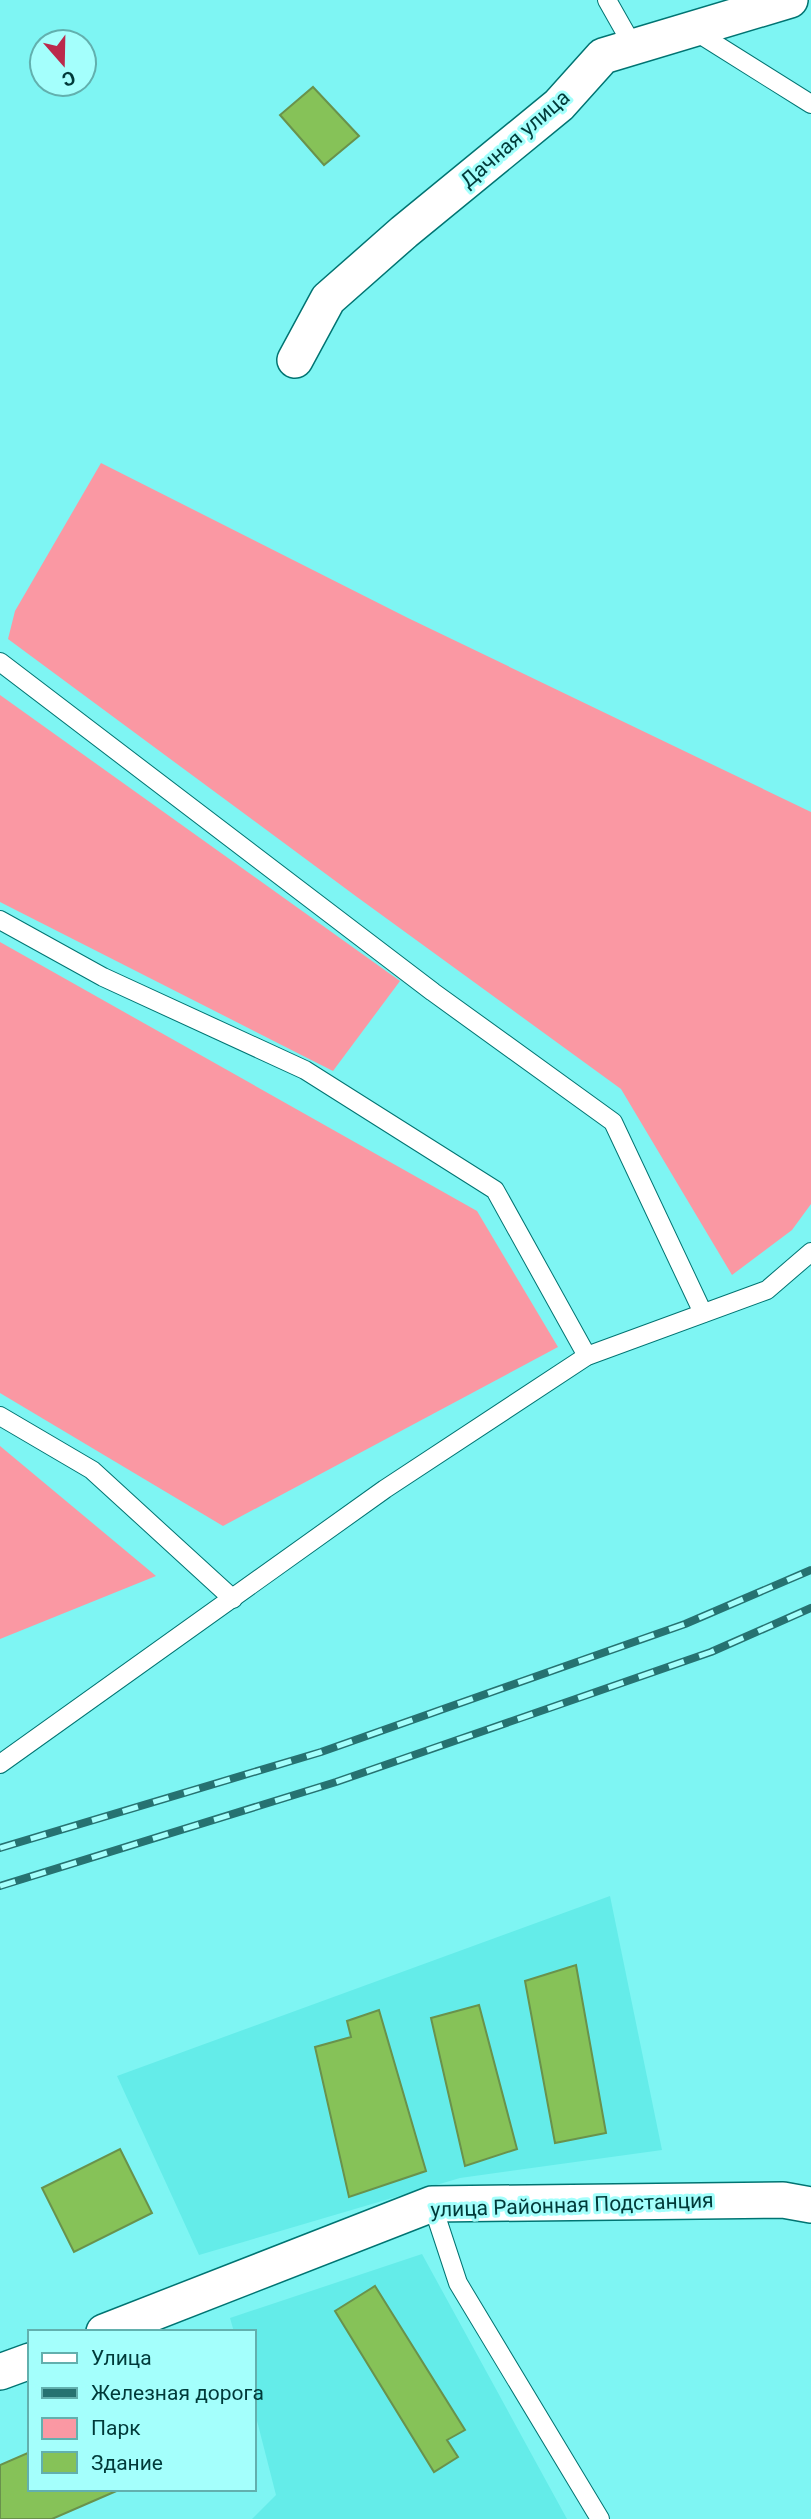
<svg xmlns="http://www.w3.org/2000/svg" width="811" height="2519" font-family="Roboto,sans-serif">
	<rect width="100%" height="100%" fill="#7ef5f3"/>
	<g fill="#64ece9">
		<path d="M610,1896L662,2150L460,2178L199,2255L117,2076Z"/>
		<path d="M422,2254L567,2519H252L276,2495L254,2409V2332H234L230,2318Z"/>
	</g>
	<g fill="#fa98a3">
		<path d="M101,463L408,618L811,812V1204L792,1230L732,1275L621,1089L357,897L8,639L15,611Z"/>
		<path d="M0,695L400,981L333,1071L0,902Z"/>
		<path d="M0,942L477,1211L558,1347L223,1526L0,1393Z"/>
		<path d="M0,1446L156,1576L0,1639Z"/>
	</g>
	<g fill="#86c258" stroke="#69924c" stroke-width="2">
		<path d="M313,87L359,136L324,165L280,115Z"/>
		<path d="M576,1965L606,2133L555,2143L525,1981Z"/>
		<path d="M479,2005L517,2149L465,2166L431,2018Z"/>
		<path d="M379,2010L426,2171L349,2197L315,2047L351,2037L347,2021Z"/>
		<path d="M120,2149L152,2213L74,2252L42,2188Z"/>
		<path d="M375,2286L465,2430L447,2440L458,2457L434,2472L335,2311Z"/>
		<path d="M30,2452V2489H121L52,2519H0V2465Z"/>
	</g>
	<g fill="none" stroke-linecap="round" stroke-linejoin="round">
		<defs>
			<g id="service">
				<path d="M607,0L633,46"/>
				<path d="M693,30L811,104"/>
				<path d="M0,662L433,992L613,1122L703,1313"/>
				<path d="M0,920L103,977L305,1070L495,1190L587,1356"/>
				<path d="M0,1416L92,1470L233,1599"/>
				<path d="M0,1764L385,1489L587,1356L767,1290L811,1252"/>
				<path d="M432,2204L458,2283L600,2519"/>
			</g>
			<g id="minor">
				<path d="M295,360L328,299L404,232L559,105L603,56L790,0"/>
				<path d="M104,2332L432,2204L783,2200L811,2205"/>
				<path d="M0,2372L30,2361"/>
			</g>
		</defs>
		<use href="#service" stroke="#007472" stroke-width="20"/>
		<use href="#minor" stroke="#007472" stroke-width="38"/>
		<use href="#service" stroke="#fff" stroke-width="18"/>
		<use href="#minor" stroke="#fff" stroke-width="35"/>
		<defs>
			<g id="rail">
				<path d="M0,1848L321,1752L685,1624L811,1570"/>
				<path d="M0,1886L336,1782L711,1652L811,1608"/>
			</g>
		</defs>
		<use href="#rail" stroke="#267271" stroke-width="8"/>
		<use href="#rail" stroke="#a4fffc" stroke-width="5" stroke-dasharray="16" stroke-linecap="butt"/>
	</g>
	<g text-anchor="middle" stroke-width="6" stroke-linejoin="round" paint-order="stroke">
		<g font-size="21" fill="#003a39" stroke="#a4fffc">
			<text transform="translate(515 139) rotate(-41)" y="7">Дачная улица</text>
			<text transform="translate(572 2205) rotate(-2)" y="7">улица Районная Подстанция</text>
		</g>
	</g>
	<rect x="28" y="2330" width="228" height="161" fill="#a4fffc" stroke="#62b0ae" stroke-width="2"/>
	<rect x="42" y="2353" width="35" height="10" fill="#ffffff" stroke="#62b0ae" stroke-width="2"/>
	<text x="91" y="2365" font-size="21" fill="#003a39">Улица</text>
	<rect x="42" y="2388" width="35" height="10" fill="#267271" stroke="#62b0ae" stroke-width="2"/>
	<text x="91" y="2400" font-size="21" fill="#003a39">Железная дорога</text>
	<rect x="42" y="2418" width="35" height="21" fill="#fa98a3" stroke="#62b0ae" stroke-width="2"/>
	<text x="91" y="2435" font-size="21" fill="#003a39">Парк</text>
	<rect x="42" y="2452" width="35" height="21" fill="#86c258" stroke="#62b0ae" stroke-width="2"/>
	<text x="91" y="2470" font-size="21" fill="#003a39">Здание</text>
	<g transform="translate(63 63) rotate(160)"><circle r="33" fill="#a4fffc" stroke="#62b0ae" stroke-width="2"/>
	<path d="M0-5L12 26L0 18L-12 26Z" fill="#bb2a4b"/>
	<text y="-10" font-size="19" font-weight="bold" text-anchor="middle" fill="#003a39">С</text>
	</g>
</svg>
